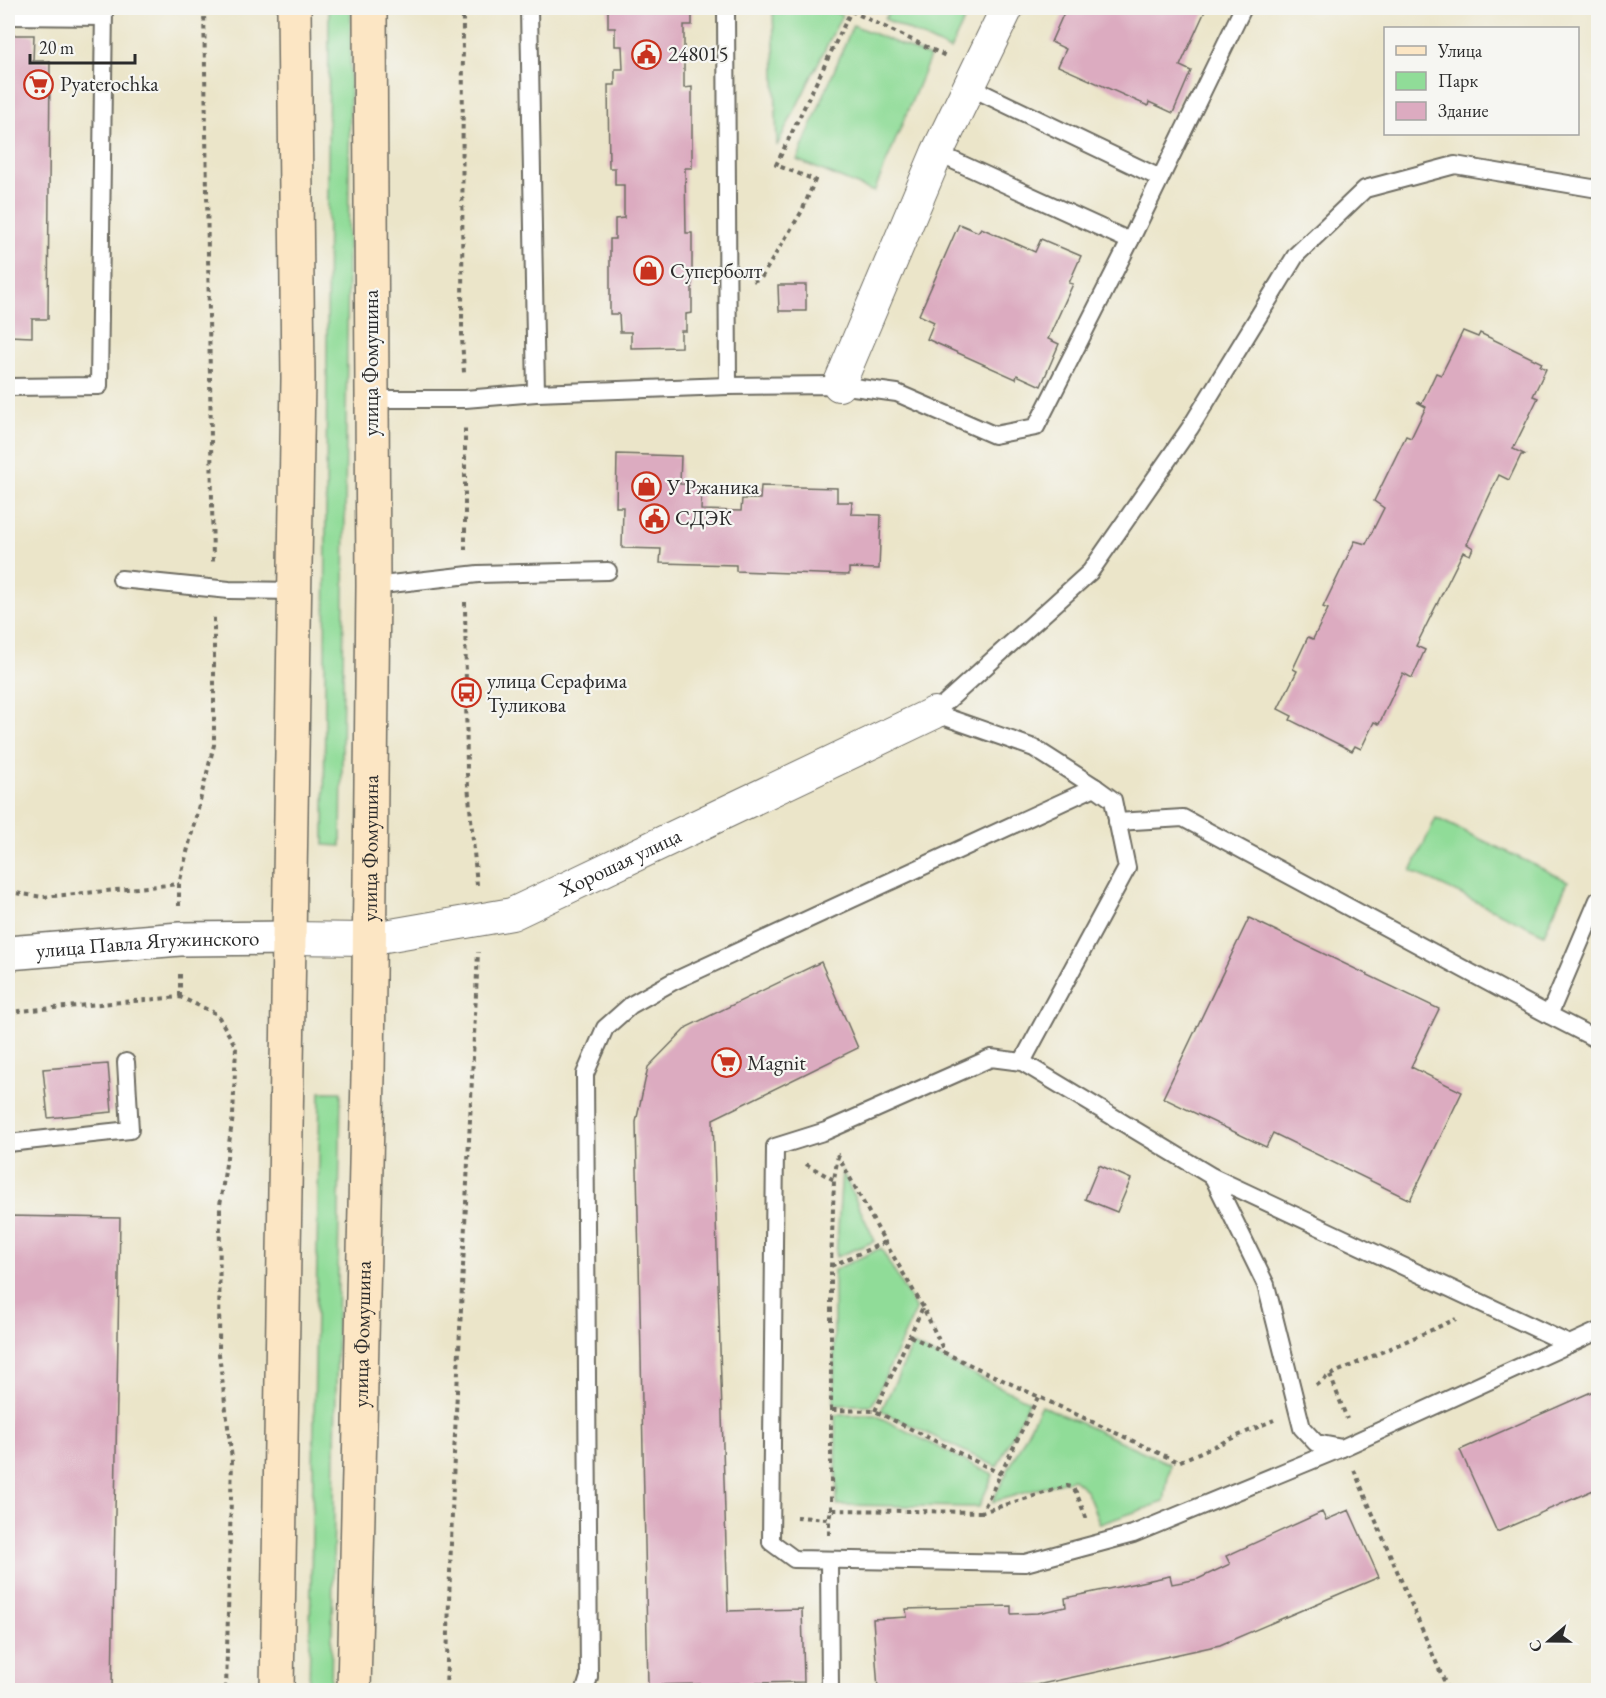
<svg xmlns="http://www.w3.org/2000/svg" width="1606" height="1698" font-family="'EB Garamond',serif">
	<rect width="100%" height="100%" fill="#f6f6f2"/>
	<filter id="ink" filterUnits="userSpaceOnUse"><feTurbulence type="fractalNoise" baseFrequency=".0167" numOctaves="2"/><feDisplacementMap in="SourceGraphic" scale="12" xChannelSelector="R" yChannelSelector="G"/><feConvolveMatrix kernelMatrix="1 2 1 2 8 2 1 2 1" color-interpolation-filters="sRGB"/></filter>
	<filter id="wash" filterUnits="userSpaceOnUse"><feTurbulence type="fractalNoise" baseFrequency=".008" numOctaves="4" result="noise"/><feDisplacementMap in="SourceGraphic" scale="24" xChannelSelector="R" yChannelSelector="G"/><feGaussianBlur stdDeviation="1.35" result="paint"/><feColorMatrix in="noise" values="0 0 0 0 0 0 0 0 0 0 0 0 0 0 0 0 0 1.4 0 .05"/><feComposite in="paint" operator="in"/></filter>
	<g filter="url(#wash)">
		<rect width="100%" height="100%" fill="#ebe5c9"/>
		<g fill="#90dc98" stroke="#5e8462" stroke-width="1.5">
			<path d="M329,8H351L341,846L324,845Z"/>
			<path d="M773,8H824L842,15L777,146Z"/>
			<path d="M891,8H970L950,50L885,19Z"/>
			<path d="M853,25L930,57L874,192L797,160Z"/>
			<path d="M1436,818L1568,881L1544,934L1411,871Z"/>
			<path d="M320,1092H341L331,1690H309Z"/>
			<path d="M842,1171L875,1241L836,1257Z"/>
			<path d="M881,1248L916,1310L872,1405H834V1270Z"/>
			<path d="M913,1345L1029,1401L997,1467L881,1411Z"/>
			<path d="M1041,1405L1170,1464L1164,1502L1100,1524L1086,1490L1073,1479L992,1502Z"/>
			<path d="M835,1415H875L993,1475L979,1507L837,1505Z"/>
		</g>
		<g id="blocks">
			<g fill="#dcabc0">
				<path d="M608,8H692V25H684V88L692,87V168H685L686,233H692V313L686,314V331H681V347L631,348V332H620L619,314H610V239H615V219L624,218V185H615V168H609L608,85H615V69H623L622,46H615V28H608Z"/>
				<path d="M1066,8H1202L1201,10L1205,11L1180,66L1191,71L1173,113L1149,102L1148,106L1058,66L1066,49L1051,42Z"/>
				<path d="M8,35H34L33,61H50L48,319H32V337L8,336Z"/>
				<path d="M959,224L978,232L981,228L1035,252L1041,239L1081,256L1069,283L1073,284L1048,339L1059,344L1041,386L1017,375L1016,379L927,339L934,322L919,315Z"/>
				<path d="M778,285H806V311H779Z"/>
				<path d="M1463,331L1478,337L1480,333L1542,363L1540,366L1546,369L1533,396L1538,398L1513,449L1526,455H1521L1509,480L1499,475L1467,544L1473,548L1470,555L1463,552L1416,646L1425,650L1412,678L1403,673L1379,724L1374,722L1361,749L1355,746L1352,751L1290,720L1292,716L1278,709L1297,671L1293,669L1307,639L1308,637L1313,639L1328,609L1323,607L1355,541L1366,544L1384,508L1374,501L1406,436L1411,438L1426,407L1417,402L1422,403L1436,373L1441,375Z"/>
				<path d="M617,454L681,456L680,484L702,485L701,510L741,511L742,499H760L761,486L837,488V502H852L851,514L881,515L879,569L849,568V575L736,571V565L660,563L661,549L622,548L623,507H616Z"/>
				<path d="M1249,918L1439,1009L1411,1067L1462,1092L1410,1200L1273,1133L1266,1147L1163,1098Z"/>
				<path d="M821,962L858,1048L713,1119L728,1611L802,1609L804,1682L648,1685L636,1122L648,1067L687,1027Z"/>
				<path d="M108,1064L112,1112L48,1118L43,1069Z"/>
				<path d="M1099,1165L1131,1179L1117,1212L1085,1199Z"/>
				<path d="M8,1216L120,1218L112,1690H8Z"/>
				<path d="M1598,1389V1488L1497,1532L1460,1450Z"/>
				<path d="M1349,1510L1379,1577L1220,1645L1037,1685L878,1689L873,1619L907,1617L906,1609L1011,1606V1614L1038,1613L1066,1607L1065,1598L1170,1576L1172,1584L1198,1579L1230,1564L1226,1556L1322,1512L1326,1520Z"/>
			</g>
		</g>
	</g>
	<g filter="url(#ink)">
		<use href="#blocks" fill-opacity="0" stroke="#6e6c62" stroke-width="1.5"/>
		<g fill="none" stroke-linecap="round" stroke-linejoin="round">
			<defs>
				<g id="service">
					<path d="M529,8L536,393L728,386"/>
					<path d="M726,8L728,386L839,385L897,393L994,435L1036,427L1130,241L1243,8"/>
					<path d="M8,16L103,17"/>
					<path d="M968,86L1160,178"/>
					<path d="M937,153L1130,241"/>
					<path d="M8,387L99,386L104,8"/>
					<path d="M371,399H465L536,393"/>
					<path d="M121,579L229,590L296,591"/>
					<path d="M373,586L478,574L608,571"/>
					<path d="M1117,822L1183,818L1549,1015"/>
					<path d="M1598,900L1549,1015L1598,1040"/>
					<path d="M1022,1062L991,1058L826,1131L775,1147L771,1542L794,1559L1025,1563L1133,1534L1342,1448L1316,1443L1302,1428L1266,1285L1213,1177L1022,1062L1127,868L1113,800L1095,787L1034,748L934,713L1090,572L1190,428L1296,255L1365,189L1455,165L1598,189"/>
					<path d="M8,1143L130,1130L126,1062"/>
					<path d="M1213,1177L1569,1344"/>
					<path d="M1342,1448L1598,1331"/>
					<path d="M829,1560L830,1690"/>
					<path d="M585,1690L589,1677L585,1074L605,1028L631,1005L672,982L1095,787"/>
				</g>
				<g id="minor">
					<path d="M839,385L937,153L1007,8"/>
					<path id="s1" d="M288,938L368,939L512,914L934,713"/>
				</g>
				<g id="tertiary">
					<path id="s2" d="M8,953L180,939L288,938"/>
				</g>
				<g id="secondary">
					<path d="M277,1690L298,378L294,8"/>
					<path id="s3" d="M354,1690L368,1076L373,586L370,8"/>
				</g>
			</defs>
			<use href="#service" stroke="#6e6c62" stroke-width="20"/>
			<use href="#minor" stroke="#6e6c62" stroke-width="34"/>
			<use href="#tertiary" stroke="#6e6c62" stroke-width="36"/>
			<use href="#secondary" stroke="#6e6c62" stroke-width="36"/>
			<g stroke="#6e6c62" stroke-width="4" stroke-dasharray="4.5 4.5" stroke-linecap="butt">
				<path d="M204,8L213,563"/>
				<path d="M463,8L462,337L464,373"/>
				<path d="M851,11L948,57"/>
				<path d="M753,281L761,278L802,211L815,180L776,165L851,11L844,8"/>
				<path d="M465,550V425"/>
				<path d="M465,602L467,774L477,885"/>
				<path d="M8,892L43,897L179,884"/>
				<path d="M179,906V884L214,745V615"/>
				<path d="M180,974V997"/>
				<path d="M8,1012L180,997L217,1014L236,1047L233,1116L220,1205L219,1354L232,1459L226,1690"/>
				<path d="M837,1154L885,1242L923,1307L945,1353L1178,1462L1274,1420"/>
				<path d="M806,1164L834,1180"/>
				<path d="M831,1266L885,1242"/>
				<path d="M910,1336L945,1353"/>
				<path d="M1330,1375L1347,1419"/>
				<path d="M1316,1385L1330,1375L1456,1319"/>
				<path d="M1038,1397L982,1512L1067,1486L1072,1487L1076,1492L1087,1520"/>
				<path d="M832,1410L875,1411L1001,1474"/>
				<path d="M875,1411L923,1307"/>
				<path d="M1354,1470L1448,1690"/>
				<path d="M831,1510V1266L834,1180L838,1155"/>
				<path d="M796,1517L829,1519"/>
				<path d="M829,1535V1519L831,1510L982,1512"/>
				<path d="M446,1690L454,1455L478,952"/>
			</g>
			<use href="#service" stroke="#fff" stroke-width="16"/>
			<use href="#minor" stroke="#fff" stroke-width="32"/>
			<use href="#tertiary" stroke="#fff" stroke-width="33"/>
			<use href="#secondary" stroke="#fce6c4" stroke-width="33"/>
		</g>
	</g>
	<defs>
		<symbol id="civic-ring" viewBox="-11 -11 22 22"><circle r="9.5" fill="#f6f6f2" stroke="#c8321e" stroke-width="1.5"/><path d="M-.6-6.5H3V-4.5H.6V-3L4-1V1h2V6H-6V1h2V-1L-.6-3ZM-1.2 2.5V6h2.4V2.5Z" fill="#c8321e"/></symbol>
		<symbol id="supermarket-ring" viewBox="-11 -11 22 22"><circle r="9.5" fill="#f6f6f2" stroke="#c8321e" stroke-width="1.5"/><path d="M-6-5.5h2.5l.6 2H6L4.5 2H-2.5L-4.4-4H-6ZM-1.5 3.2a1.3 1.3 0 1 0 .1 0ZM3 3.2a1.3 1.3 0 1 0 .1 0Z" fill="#c8321e"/></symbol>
		<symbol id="shop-ring" viewBox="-11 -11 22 22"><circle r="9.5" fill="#f6f6f2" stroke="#c8321e" stroke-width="1.5"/><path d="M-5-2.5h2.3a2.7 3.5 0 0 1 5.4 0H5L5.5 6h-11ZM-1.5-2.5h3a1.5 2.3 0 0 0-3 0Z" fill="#c8321e"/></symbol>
		<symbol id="bus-ring" viewBox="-11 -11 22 22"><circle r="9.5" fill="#f6f6f2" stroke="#c8321e" stroke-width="1.5"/><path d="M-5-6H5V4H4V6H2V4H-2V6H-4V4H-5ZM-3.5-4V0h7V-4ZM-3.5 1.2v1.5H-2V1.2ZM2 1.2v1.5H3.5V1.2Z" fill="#c8321e"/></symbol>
	</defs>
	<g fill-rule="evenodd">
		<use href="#civic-ring" x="630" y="38" width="33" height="33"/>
		<use href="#supermarket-ring" x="22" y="68" width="33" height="33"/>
		<use href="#shop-ring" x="632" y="254" width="33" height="33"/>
		<use href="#shop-ring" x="630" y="470" width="33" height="33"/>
		<use href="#civic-ring" x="638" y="502" width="33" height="33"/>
		<use href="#bus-ring" x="450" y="676" width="33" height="33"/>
		<use href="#supermarket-ring" x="710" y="1046" width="33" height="33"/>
	</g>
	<g text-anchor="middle" stroke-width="4.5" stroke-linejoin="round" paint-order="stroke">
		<g font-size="21" fill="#2b2b2b" stroke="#f6f6f2" text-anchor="start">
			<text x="668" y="61">248015</text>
			<text x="60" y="91">Pyaterochka</text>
			<text x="670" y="278">Суперболт</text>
			<text x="667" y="494">У Ржаника</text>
			<text x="675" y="525">СДЭК</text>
			<text x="487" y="688">улица Серафима<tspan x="487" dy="24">Туликова</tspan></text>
			<text x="747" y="1070">Magnit</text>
		</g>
		<g font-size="21" fill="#2b2b2b" stroke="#f6f6f2">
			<text transform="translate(371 363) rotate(-90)" y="7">улица Фомушина</text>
			<text dy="7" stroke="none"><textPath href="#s3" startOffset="842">улица Фомушина</textPath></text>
			<text dy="7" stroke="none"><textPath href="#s1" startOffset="346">Хорошая улица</textPath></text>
			<text dy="7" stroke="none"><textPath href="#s2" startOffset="140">улица Павла Ягужинского</textPath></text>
			<text dy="7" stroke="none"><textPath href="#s3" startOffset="356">улица Фомушина</textPath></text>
		</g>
	</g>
	<rect width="1606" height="1698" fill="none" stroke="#f6f6f2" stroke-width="30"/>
	<rect x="1384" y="27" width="195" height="108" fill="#f6f6f2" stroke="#a5a5a2" stroke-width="1.5"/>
	<rect x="1396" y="46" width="30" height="9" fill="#fce6c4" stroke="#a5a5a2" stroke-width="1.5"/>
	<text x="1438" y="57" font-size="18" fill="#2b2b2b">Улица</text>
	<rect x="1396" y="72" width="30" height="18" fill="#90dc98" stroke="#a5a5a2" stroke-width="1.5"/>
	<text x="1438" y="87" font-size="18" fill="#2b2b2b">Парк</text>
	<rect x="1396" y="102" width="30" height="18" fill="#dcabc0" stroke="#a5a5a2" stroke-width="1.5"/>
	<text x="1438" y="117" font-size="18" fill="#2b2b2b">Здание</text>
	<g transform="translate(1549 1641) rotate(250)" stroke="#f6f6f2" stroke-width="4.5" paint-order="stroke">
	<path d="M0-4.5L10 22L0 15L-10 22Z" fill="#2b2b2b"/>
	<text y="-9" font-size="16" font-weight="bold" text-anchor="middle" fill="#2b2b2b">С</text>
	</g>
	<path d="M30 54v9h105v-9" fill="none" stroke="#2b2b2b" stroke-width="3"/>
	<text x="39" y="54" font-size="18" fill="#2b2b2b" stroke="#f6f6f2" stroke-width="4.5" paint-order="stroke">20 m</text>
</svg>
